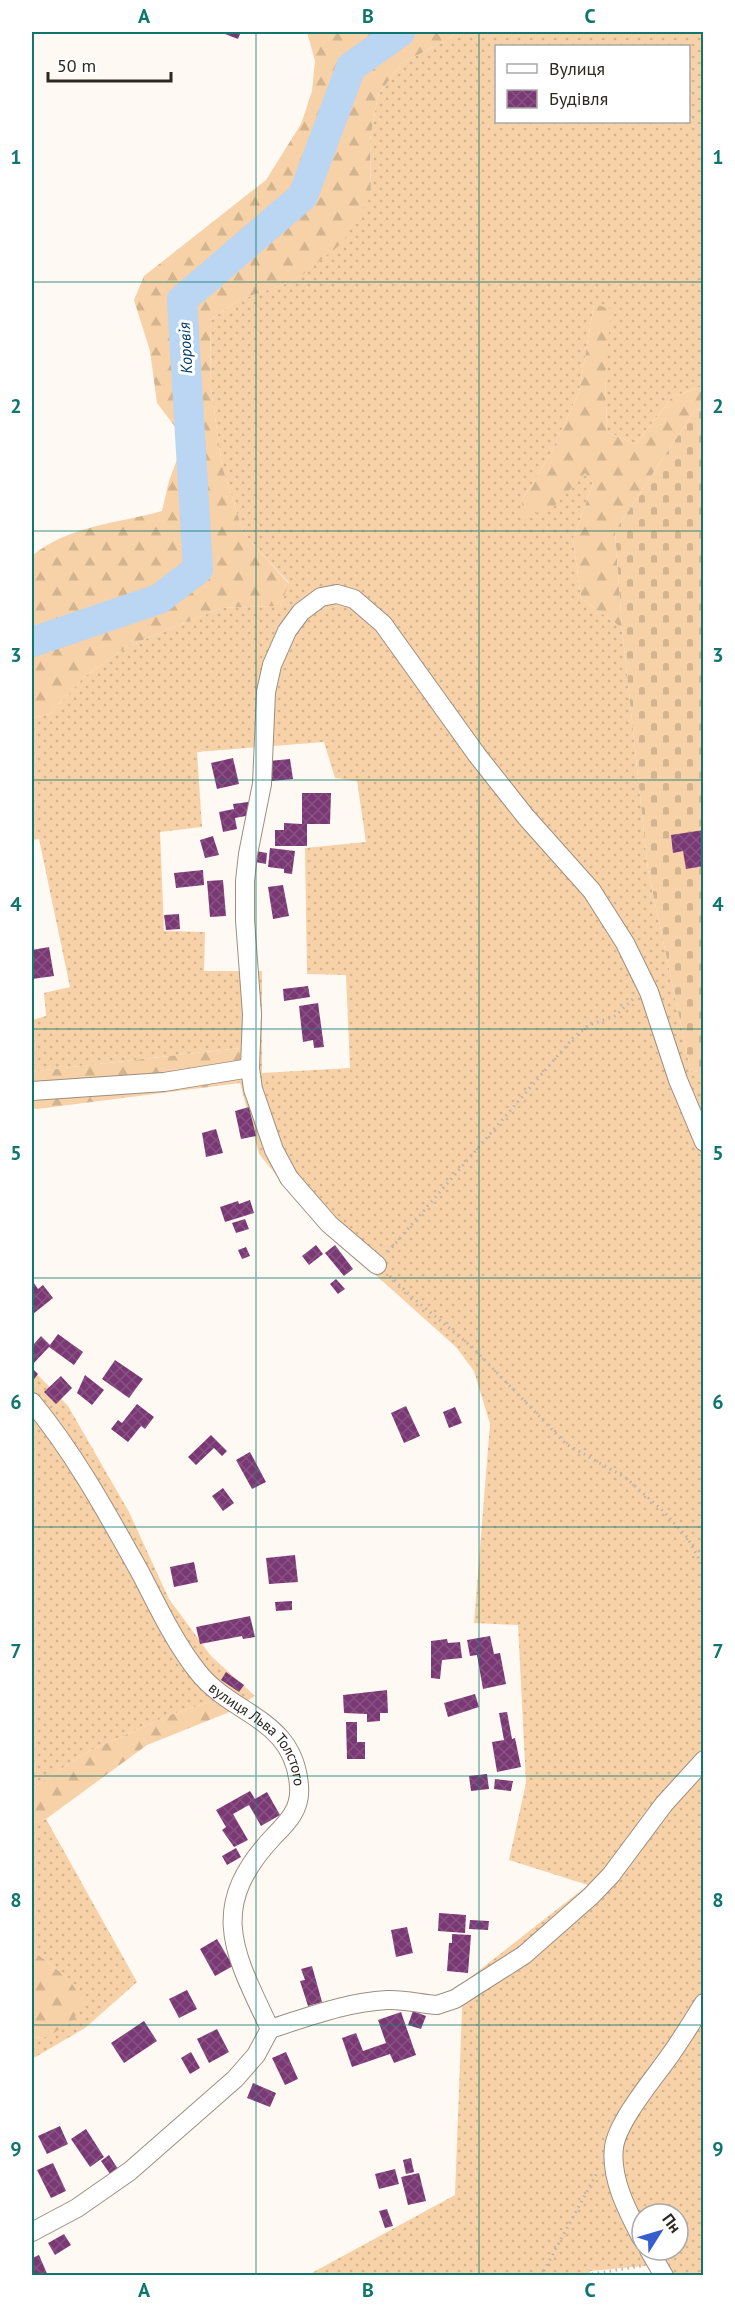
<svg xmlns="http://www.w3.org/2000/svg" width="735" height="2307" font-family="'PT Sans',sans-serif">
	<defs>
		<pattern id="grass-dots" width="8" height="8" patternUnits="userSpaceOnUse" patternTransform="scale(1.5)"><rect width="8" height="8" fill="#f7d1a7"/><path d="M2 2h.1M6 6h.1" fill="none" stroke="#d4b38f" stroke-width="1.8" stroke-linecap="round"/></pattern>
		<pattern id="forest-firs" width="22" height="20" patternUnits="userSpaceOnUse" patternTransform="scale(1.5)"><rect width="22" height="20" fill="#f7d1a7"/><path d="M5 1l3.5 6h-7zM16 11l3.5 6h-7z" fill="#d4b38f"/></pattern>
		<pattern id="cemetery-stones" width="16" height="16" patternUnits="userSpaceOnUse" patternTransform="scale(1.5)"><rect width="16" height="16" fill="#f7d1a7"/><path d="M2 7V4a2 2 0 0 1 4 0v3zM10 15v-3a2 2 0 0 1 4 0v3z" fill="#d4b38f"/></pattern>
		<pattern id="building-cross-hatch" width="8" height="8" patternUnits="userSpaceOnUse" patternTransform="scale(1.5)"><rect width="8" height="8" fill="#7a3875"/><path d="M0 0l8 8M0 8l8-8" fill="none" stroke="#885383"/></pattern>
	</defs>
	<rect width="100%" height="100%" fill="#fff9f3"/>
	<g fill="url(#grass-dots)" fill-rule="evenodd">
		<path d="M456,32H703V386L672,397L636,444L607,432L605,377L594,304L579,392L549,457L522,500L585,473L593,484L573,539L581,598L622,628L648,870L691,1072L703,1071V2275H660L654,2265L590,2271V2276L308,2275L455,2195L463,1983L588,1885L509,1860L526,1783L518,1625L474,1623L490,1424L474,1371L456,1347L312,1218L259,1154L240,1083V1048L36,1071L32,1069V1020L46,1016L44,993L70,987L39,839L32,840V718L50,714L84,677L128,646L221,608L280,606L289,583L244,534L222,466L211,388L210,320L239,300L296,280L371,196L370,140L378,95L402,63L449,39ZM496,46H688V122H496ZM324,742L335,778L357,781L366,842L305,848L307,974L346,975L350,1068L262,1073V971H204L205,932L164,931L160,832L202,827L197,752ZM642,2214H678V2250H642Z"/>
		<path d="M32,1369L68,1406L129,1512L169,1599L211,1656L255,1696L227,1713L213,1701L170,1715L89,1751L32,1788Z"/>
		<path d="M46,1819L137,1982L85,2028L32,2059V2038L46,2037L69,1979L32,1950V1824Z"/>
	</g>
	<g fill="url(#forest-firs)">
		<path d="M307,32H456L449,39L402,63L378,95L370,140L371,196L342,243L296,280L239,300L210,320L211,388L222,466L244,534L289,584L280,606L221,608L128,646L84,677L50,714L32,718V556C67,526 119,523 162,511L169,481L181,449L176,428L157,403L150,351L134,300L144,276L266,180L301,124L312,91L315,61Z"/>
		<path d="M594,304L611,309L605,377L607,432L636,444L672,397L703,386V409L695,410L615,531L622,628L581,598L573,539L593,484L585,473L551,510L523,515L522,500L549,457L579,392Z"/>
		<path d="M240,1048V1083L37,1109L32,1108V1069L36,1071Z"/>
		<path d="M213,1701L227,1713L147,1745L46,1819L32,1824V1788L89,1751L170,1715Z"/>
		<path d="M32,1950L69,1979L83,2001L72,2023L46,2037L32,2038Z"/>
	</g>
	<path fill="url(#cemetery-stones)" d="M703,409V1071L691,1072L648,870L622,628L615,531L695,410Z"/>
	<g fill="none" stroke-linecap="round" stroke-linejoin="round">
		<path stroke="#bad6f2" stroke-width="30" d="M32,642L159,599L198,569L182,300L303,196L351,67L400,32"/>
	</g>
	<g fill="url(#building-cross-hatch)">
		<path d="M226,32H241L238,39L225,34Z"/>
		<path d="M233,758L239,784L217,789L211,763Z"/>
		<path d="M290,759L293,779L272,781L269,761Z"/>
		<path d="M302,793H331L330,824H307V846H275V830H284V823L302,824Z"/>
		<path d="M248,802L251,815L235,818L237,829L223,832L219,812L234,809L233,804Z"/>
		<path d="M704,830V866L686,869L683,851L673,853L671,835Z"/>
		<path d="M213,836L219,855L205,858L200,840Z"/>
		<path d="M270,848L295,851L292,874L284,873V869L268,867Z"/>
		<path d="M256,851L267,853L266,864L255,862Z"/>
		<path d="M203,870L204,885L176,888L174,873Z"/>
		<path d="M223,880L226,916L210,917L207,881Z"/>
		<path d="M283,885L289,916L273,919L268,887Z"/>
		<path d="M179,914L180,929L166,930L164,915Z"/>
		<path d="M49,947L54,976L32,979V950Z"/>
		<path d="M308,986L310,997L284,1001L283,989Z"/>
		<path d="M318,1003L324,1047L314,1048L313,1040L303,1042L299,1006Z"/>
		<path d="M249,1107L256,1136L241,1139L235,1111Z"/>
		<path d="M216,1129L223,1153L206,1157L202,1133Z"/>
		<path d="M250,1200L254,1213L225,1222L220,1207L238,1201L239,1204Z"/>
		<path d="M245,1219L249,1229L236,1233L232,1223Z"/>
		<path d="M316,1245L323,1254L309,1265L302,1256Z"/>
		<path d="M335,1245L353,1269L344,1276L325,1253Z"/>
		<path d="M246,1247L250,1256L242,1259L238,1250Z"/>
		<path d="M336,1279L345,1289L338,1294L330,1284Z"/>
		<path d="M32,1280L38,1289L43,1285L53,1298L33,1314Z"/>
		<path d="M58,1334L83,1352L74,1365L49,1347L32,1365V1342L34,1344L41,1336L50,1345Z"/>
		<path d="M115,1360L143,1379L129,1398L102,1379Z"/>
		<path d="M32,1368L38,1374L32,1382Z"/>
		<path d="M85,1375L104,1390L92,1405L77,1393Z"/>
		<path d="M61,1376L72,1388L56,1404L44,1392Z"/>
		<path d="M137,1404L154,1417L145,1429L141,1426L128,1442L111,1429L118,1420L122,1423Z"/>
		<path d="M406,1406L420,1436L404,1443L391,1413Z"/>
		<path d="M455,1407L462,1423L449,1428L443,1412Z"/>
		<path d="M211,1435L227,1451L222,1456L214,1448L196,1465L188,1457Z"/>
		<path d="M250,1452L266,1482L252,1489L236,1460Z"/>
		<path d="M223,1488L234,1503L223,1511L212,1496Z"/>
		<path d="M295,1555L298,1582L269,1584L266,1558Z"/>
		<path d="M194,1562L198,1582L174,1587L170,1567Z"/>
		<path d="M292,1601V1610L276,1611L275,1602Z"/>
		<path d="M250,1616L255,1637L243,1639L242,1636L200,1644L196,1627Z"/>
		<path d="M490,1636L494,1654L500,1653L506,1684L483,1689L477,1655L470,1656L467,1640Z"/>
		<path d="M447,1639L448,1643L460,1642L462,1658L442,1660L440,1679L431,1678V1641Z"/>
		<path d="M226,1672L244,1685L239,1692L221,1680Z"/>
		<path d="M387,1690L388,1713H380V1721L367,1722V1714L344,1713L343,1695Z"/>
		<path d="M475,1694L479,1707L448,1717L444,1703Z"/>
		<path d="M507,1712L512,1739L515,1738L521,1767L497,1772L492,1742L504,1740L499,1713Z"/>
		<path d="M346,1722H357V1742H365V1759H347Z"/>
		<path d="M487,1774L489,1789L471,1791L469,1776Z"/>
		<path d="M495,1779L513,1781L511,1791L494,1789Z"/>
		<path d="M250,1791L255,1799L267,1792L280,1815L261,1826L249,1805L233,1814L248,1840L234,1847L222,1830L226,1827L216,1810Z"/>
		<path d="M236,1848L241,1857L227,1865L222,1856Z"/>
		<path d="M439,1913L466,1915L465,1933L438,1931Z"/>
		<path d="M470,1920L489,1921L488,1930L469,1929Z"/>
		<path d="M407,1927L413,1953L396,1957L391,1930Z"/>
		<path d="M452,1934L471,1935L468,1973L447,1971L449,1943H452Z"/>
		<path d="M217,1939L233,1966L215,1976L200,1949Z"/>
		<path d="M312,1966L322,2002L308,2006L300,1981L305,1980L301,1969Z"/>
		<path d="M187,1990L197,2009L179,2018L169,1999Z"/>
		<path d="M413,2011L426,2016L421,2029L408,2025Z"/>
		<path d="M401,2012L416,2055L394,2063L390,2054L352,2067L342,2038L356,2033L363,2051L386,2043L378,2020Z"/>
		<path d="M144,2021L157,2041L124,2063L111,2043Z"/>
		<path d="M217,2029L229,2052L209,2063L197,2039Z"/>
		<path d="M191,2052L200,2068L190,2074L181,2058Z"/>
		<path d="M286,2052L298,2079L285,2085L272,2058Z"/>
		<path d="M253,2083L276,2093L270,2107L247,2098Z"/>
		<path d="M60,2126L68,2144L47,2154L38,2136Z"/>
		<path d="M86,2129L104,2157L90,2167L71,2139Z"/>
		<path d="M109,2155L118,2169L110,2174L101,2161Z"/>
		<path d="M411,2158L414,2172L406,2174L403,2160Z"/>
		<path d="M53,2163L66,2191L51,2198L37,2170Z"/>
		<path d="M395,2169L399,2184L379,2189L375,2174Z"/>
		<path d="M419,2173L426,2201L408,2205L401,2177Z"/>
		<path d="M387,2209L393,2226L385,2228L379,2211Z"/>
		<path d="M64,2234L71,2245L55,2255L48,2243Z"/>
		<path d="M39,2255L48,2276H32V2258Z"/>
	</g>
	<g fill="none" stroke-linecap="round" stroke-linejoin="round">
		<defs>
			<g id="minor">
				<path d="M32,1091L164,1082L250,1068"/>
				<path d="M377,1265L329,1224L289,1178L274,1150L253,1089L250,1068L252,1014L245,920V881L248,854L262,784L266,692L272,665L287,631L301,612L321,597L337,594L354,599L383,624L477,755L526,817L592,891L625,943L649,992L678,1080L704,1142"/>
				<path id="s1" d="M32,1402C75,1454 108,1515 141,1574C158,1607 175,1643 198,1672C233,1716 294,1718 299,1786C301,1808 289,1821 274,1836C207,1907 233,1951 270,2029"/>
				<path d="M270,2029C308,2017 347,2002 387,2000C404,1999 421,2004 437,2005L455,1999L524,1955L591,1896L611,1875L664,1804L704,1760"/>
				<path d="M32,2232L77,2208L130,2171L235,2079L256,2055L270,2029"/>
				<path d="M642,2239C628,2212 610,2179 614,2147C618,2120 655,2077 671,2054C683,2037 693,2020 704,2003"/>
				<path d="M649,2250L664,2276"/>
			</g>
		</defs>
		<use href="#minor" stroke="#9c8f80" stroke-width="20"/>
		<g stroke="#bab4ae" stroke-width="3" stroke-dasharray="1.5 4.5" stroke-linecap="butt">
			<path d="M388,1252L573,1038L589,1025L615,1016L633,999"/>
			<path d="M390,1276L413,1298L472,1347L566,1444L626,1478L662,1510L687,1537L704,1568"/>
			<path d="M541,2276L597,2173"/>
			<path d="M580,2276L641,2266"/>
		</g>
		<use href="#minor" stroke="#fff" stroke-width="18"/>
	</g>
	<path fill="none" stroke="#0f766e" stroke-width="1.5" stroke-opacity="0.55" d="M256,32V2276M479,32V2276M32,282H704M32,531H704M32,780H704M32,1029H704M32,1278H704M32,1527H704M32,1776H704M32,2025H704"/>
	<g text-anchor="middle" stroke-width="6" stroke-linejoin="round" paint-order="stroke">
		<g font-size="15" fill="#2d2822" stroke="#fff">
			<text dy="5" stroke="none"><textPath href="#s1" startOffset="406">вулиця Льва Толстого</textPath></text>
		</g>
		<g font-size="16" font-style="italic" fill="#003a65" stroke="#fff">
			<text transform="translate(185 348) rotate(-93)" y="6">Коровія</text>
		</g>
	</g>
	<rect width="735" height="2307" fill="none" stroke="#ffffff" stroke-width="66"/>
	<rect x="495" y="45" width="195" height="78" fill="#ffffff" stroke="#aba9a7" stroke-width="1.5"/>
	<rect x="507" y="64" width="30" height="9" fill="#ffffff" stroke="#aba9a7" stroke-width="1.5"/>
	<text x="549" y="75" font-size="18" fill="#2d2822">Вулиця</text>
	<rect x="507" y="90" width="30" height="18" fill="url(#building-cross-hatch)" stroke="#aba9a7" stroke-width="1.5"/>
	<text x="549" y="105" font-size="18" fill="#2d2822">Будівля</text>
	<g transform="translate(660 2232) rotate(53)"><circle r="28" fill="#ffffff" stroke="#aba9a7" stroke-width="1.5"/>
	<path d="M0-4.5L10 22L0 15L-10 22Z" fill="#355dcd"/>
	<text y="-9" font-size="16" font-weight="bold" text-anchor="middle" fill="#2d2822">Пн</text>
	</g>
	<path d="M48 72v9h123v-9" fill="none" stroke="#2d2822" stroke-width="3"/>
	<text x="57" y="72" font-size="18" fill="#2d2822" stroke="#ffffff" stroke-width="4.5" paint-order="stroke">50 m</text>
	<rect x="33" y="33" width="669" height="2241" fill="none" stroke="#0f766e" stroke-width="2"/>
	<g font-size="20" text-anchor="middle" font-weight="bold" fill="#0f766e">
		<text x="144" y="23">A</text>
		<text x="368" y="23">B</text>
		<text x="590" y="23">C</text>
		<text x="16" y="164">1</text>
		<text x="718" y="164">1</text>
		<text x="16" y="413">2</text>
		<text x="718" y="413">2</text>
		<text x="16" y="662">3</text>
		<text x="718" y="662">3</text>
		<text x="16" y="911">4</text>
		<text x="718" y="911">4</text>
		<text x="16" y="1160">5</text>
		<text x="718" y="1160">5</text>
		<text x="16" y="1409">6</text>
		<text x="718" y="1409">6</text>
		<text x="16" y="1658">7</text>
		<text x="718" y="1658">7</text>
		<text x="16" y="1907">8</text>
		<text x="718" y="1907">8</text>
		<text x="16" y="2156">9</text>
		<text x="718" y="2156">9</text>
		<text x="144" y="2297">A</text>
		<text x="368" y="2297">B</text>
		<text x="590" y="2297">C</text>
	</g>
</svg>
